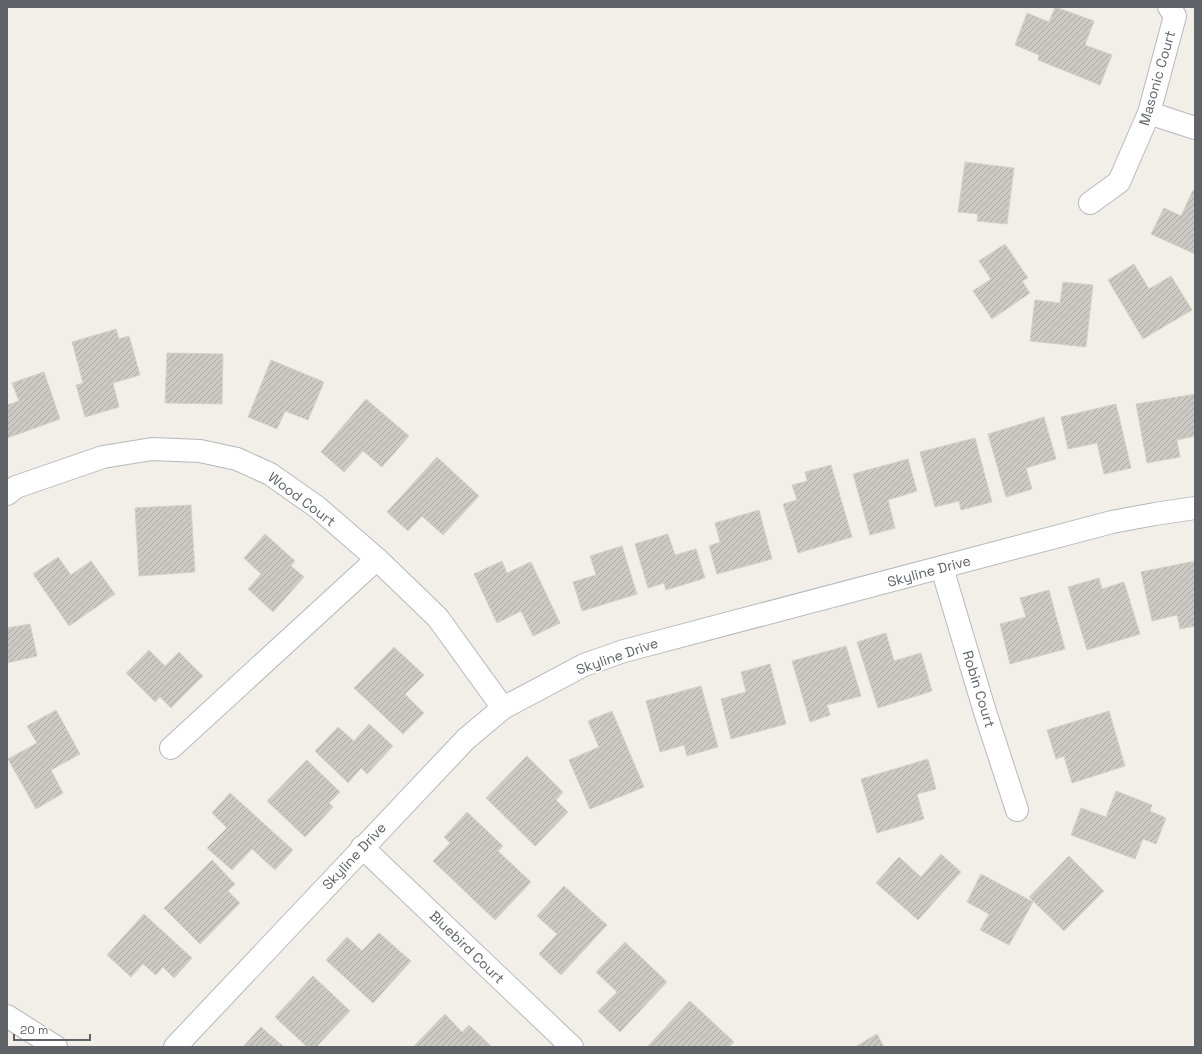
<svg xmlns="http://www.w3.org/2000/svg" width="1202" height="1054" font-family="'Space Grotesk',sans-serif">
	<defs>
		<pattern id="building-hatch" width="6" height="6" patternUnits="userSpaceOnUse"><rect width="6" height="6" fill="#cccac5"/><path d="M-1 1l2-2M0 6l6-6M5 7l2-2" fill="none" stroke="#a9a8a4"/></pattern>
	</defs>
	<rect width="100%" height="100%" fill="#f1efe8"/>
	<g fill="url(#building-hatch)" stroke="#d6d1c6">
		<path d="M1055,7L1094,21L1085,45L1112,55L1100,85L1038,60L1039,55L1015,45L1027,13L1049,22Z"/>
		<path d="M965,162L1014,168L1007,224L977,221L978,214L958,212Z"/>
		<path d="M1193,190L1195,191V254L1151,234L1164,208L1181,216Z"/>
		<path d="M1005,244L1028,278L1022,281L1030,293L992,319L973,291L991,279L979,261Z"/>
		<path d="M1134,264L1149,289L1171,276L1192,310L1143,339L1108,280Z"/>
		<path d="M1063,282L1093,285L1086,347L1030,341L1035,300L1060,303Z"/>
		<path d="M116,329L119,339L129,336L140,375L113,383L119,407L85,417L76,385L83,383L72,342Z"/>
		<path d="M167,353L223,354L222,404L165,403Z"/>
		<path d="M271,360L324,382L308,420L285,411L277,429L248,417Z"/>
		<path d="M44,372L60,419L7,438V405L19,401L12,383Z"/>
		<path d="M1195,394V436L1177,440L1180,457L1147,463L1136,404Z"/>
		<path d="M366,399L409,436L382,467L363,451L344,472L321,452Z"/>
		<path d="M1116,404L1131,468L1104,474L1097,443L1068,449L1061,417Z"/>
		<path d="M1044,417L1056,459L1026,468L1032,489L1006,497L988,434Z"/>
		<path d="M975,438L992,502L961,510L959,501L935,507L920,452Z"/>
		<path d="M437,457L479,496L443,535L422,516L408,531L387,512Z"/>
		<path d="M908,459L917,491L888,500L895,528L870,535L853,474Z"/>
		<path d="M831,465L852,537L798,553L783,504L797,500L792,485L807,481L805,472Z"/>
		<path d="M191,505L195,572L139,576L135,508Z"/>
		<path d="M759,510L772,559L717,574L709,546L720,542L715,523Z"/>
		<path d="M265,534L295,561L291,566L304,577L273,612L248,589L261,574L244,558Z"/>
		<path d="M668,534L675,555L696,549L705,578L666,590L664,583L648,588L635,544Z"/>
		<path d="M622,546L637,594L582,611L573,582L596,575L590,556Z"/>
		<path d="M58,557L71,575L91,561L115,594L69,626L33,574Z"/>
		<path d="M502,561L507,573L531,562L560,623L533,636L521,611L497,623L474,574Z"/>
		<path d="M1195,561V626L1180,629L1177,615L1152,621L1141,572Z"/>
		<path d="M1099,578L1102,589L1124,582L1140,634L1087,650L1068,587Z"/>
		<path d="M1049,590L1065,649L1010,664L1000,624L1026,617L1020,598Z"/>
		<path d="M30,624L37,656L7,663V628Z"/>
		<path d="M886,633L894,661L921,653L932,691L878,708L857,642Z"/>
		<path d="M846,646L861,696L827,705L830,715L810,722L792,661Z"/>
		<path d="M394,647L424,675L405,694L424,713L403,734L354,688Z"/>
		<path d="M149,650L165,666L179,652L203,676L171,708L160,697L155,702L126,673Z"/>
		<path d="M770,664L786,724L731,739L721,699L746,692L741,672Z"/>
		<path d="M701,686L718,747L687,756L684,745L660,752L646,701Z"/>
		<path d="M56,710L80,754L51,770L63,793L36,809L8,759L37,743L27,726Z"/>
		<path d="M612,711L644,787L590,809L569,760L599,747L588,721Z"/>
		<path d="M1109,711L1125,766L1072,783L1064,756L1056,759L1047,730Z"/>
		<path d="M369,724L393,746L367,774L361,768L348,783L315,751L338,727L354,741Z"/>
		<path d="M527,756L563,792L556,800L568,812L535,846L486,798Z"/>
		<path d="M928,759L936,789L917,794L924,819L877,833L861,779Z"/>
		<path d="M307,760L340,792L329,803L333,807L305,837L267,801Z"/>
		<path d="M1116,791L1152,805L1150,811L1166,818L1156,844L1143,839L1135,859L1071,835L1081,808L1106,817Z"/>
		<path d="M230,793L293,850L275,870L252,849L232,870L207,848L227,828L212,813Z"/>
		<path d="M467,812L503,846L498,851L531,882L495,920L433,861L450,843L444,837Z"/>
		<path d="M941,854L961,872L918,920L876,883L899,857L921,877Z"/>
		<path d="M1069,856L1104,891L1064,931L1029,897Z"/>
		<path d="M212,860L235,884L228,891L240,903L200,944L164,908Z"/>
		<path d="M981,874L1033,902L1009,945L980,930L989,914L967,902Z"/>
		<path d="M564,886L607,925L561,975L539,954L557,934L537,916Z"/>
		<path d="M144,914L192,958L174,978L163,967L156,975L143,964L131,977L107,955Z"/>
		<path d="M379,933L411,961L373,1003L326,960L347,937L362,951Z"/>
		<path d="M625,942L667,982L620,1032L598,1011L617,992L596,972Z"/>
		<path d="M313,976L350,1011L316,1047H307L275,1017Z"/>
		<path d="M690,1001L734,1042L729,1047H647Z"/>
		<path d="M445,1014L462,1032L469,1025L491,1046L490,1047H413Z"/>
		<path d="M261,1027L284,1047H243Z"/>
		<path d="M877,1034L884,1047H855Z"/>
	</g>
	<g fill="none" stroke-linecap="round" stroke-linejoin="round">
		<defs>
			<g id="minor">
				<path d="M1149,113L1195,128"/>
				<path d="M1090,203L1119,182L1149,113L1175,16L1169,7"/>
				<path d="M7,494L16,487L103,457L152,449L200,451L237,459L270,474L317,507L377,559L438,618L503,708"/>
				<path d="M942,568L985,712L1017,810"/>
				<path d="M171,748L377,559"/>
				<path d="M362,847L572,1047"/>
				<path d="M7,1016L56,1047"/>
				<path d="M175,1047L466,739L503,708L584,665L624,651L1112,522L1155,514L1195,508"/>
			</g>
		</defs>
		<use href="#minor" stroke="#b5b8bc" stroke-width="24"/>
		<use href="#minor" stroke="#fff" stroke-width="22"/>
	</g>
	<g text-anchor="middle" stroke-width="3.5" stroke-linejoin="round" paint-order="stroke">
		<g font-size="14" fill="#5f6368" stroke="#fff">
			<text transform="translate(1157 78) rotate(-74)" y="5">Masonic Court</text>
			<text transform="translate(302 499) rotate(37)" y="5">Wood Court</text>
			<text transform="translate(929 571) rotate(-15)" y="5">Skyline Drive</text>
			<text transform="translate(617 656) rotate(-19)" y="5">Skyline Drive</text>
			<text transform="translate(979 689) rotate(73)" y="5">Robin Court</text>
			<text transform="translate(354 856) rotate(-47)" y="5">Skyline Drive</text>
			<text transform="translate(467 947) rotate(44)" y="5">Bluebird Court</text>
		</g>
	</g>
	<rect width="1202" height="1054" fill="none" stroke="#5f6368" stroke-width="16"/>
	<path d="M14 1034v6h76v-6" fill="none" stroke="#5f6368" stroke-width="2"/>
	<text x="20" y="1034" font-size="12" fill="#5f6368" stroke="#ffffff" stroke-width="3" paint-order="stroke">20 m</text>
</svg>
